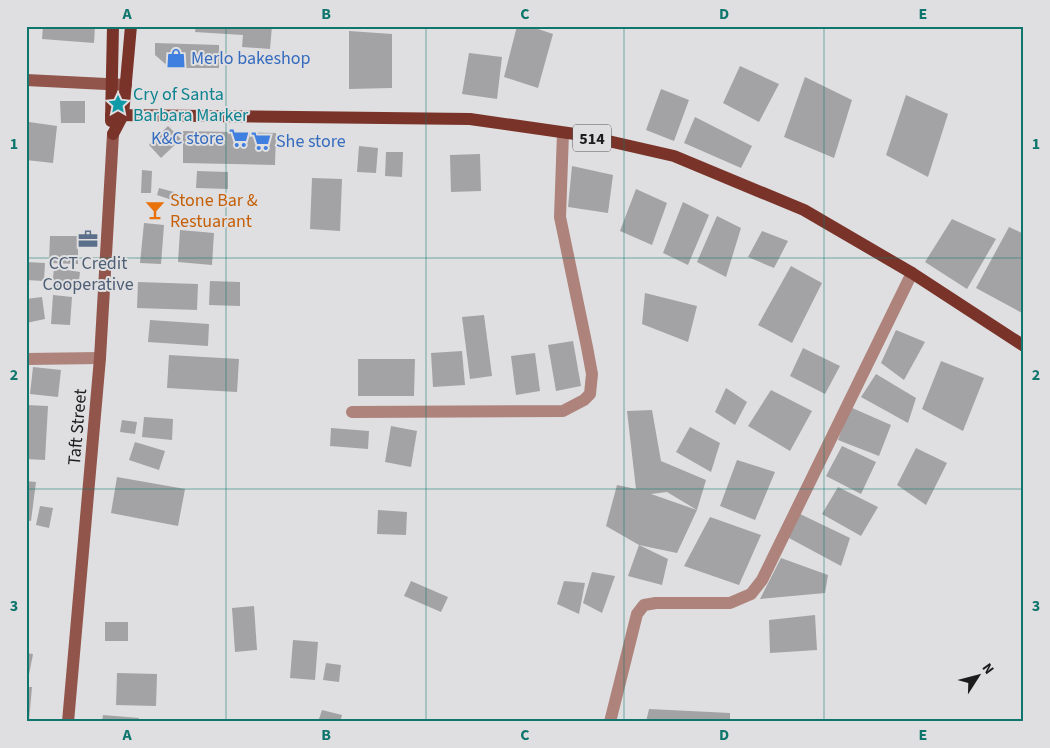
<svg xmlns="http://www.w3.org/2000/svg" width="1050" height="748" font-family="'Source Sans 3',sans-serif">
	<rect width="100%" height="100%" fill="#dfdfe1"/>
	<g fill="#a3a3a5">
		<path d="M43,26H95L94,43L42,39Z"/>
		<path d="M196,26H272L270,49L242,47L243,35L195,32Z"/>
		<path d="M517,26H529L553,34L538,88L504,77Z"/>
		<path d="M349,31L392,34V88L349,89Z"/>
		<path d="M155,43L219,45V68H170L155,55Z"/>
		<path d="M469,53L502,57L497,99L462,94Z"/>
		<path d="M740,66L779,84L759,122L723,103Z"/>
		<path d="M805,77L852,100L834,158L784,137Z"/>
		<path d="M661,89L689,100L674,141L646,130Z"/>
		<path d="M906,95L948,114L928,177L886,155Z"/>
		<path d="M60,101H85V123H61Z"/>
		<path d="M695,117L752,146L741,168L684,143Z"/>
		<path d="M29,122L57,126L53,163L26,160Z"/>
		<path d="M168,126L181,139L161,158L149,145Z"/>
		<path d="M183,131L276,133L275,165L183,163Z"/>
		<path d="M359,146L378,148L376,173L357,172Z"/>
		<path d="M386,152H403L402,177L385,176Z"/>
		<path d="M480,154L481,191L451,192L450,155Z"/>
		<path d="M572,166L613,175L608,213L568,207Z"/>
		<path d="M142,170L152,171L151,193H141Z"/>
		<path d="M197,171L228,172V189L196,188Z"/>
		<path d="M312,178L342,179L340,231L310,229Z"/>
		<path d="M159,188L174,192L172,200L157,195Z"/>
		<path d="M636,189L667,203L652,245L620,231Z"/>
		<path d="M683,202L709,215L688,265L663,253Z"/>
		<path d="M717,216L741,228L726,277L697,262Z"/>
		<path d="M952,219L996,239L967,289L925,262Z"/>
		<path d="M144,223L164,225L161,264L140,263Z"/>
		<path d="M1009,227L1024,234V308L1022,313L976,288Z"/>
		<path d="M180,230L214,233L212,265L178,262Z"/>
		<path d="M762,231L788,241L774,268L748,257Z"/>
		<path d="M50,236H78V264L49,263Z"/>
		<path d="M26,262L45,263L44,281L26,280Z"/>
		<path d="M791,266L822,283L792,343L758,325Z"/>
		<path d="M54,268L80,272L78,290L52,287Z"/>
		<path d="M210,281L240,282V306L209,305Z"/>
		<path d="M138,282L198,284L197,310L137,308Z"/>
		<path d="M645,293L697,306L688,342L642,324Z"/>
		<path d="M53,295L72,297L70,325L51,324Z"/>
		<path d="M42,297L45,319L26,323V299Z"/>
		<path d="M484,315L492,376L470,379L462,317Z"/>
		<path d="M150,320L209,324L208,346L148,342Z"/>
		<path d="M896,330L925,342L904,380L881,363Z"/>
		<path d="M573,341L581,386L556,391L548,345Z"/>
		<path d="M803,348L840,366L825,394L790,376Z"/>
		<path d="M462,351L465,385L433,387L431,353Z"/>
		<path d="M535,353L540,391L516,395L511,356Z"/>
		<path d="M169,355L239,359L237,392L167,388Z"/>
		<path d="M358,359H415L414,396H358Z"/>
		<path d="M941,361L984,378L963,431L922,409Z"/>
		<path d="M33,367L61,370L58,397L30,394Z"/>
		<path d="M876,374L916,398L908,423L861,397Z"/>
		<path d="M726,388L747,402L735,425L715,412Z"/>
		<path d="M771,390L812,411L790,451L748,426Z"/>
		<path d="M26,405L48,406L45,460L26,459Z"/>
		<path d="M850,407L891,425L879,456L838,440Z"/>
		<path d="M652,410L661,461L706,480L697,510L667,492L651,494L697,510L677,553L639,545L606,526L617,485L636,489L627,411Z"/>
		<path d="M144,417L173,419L172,440L142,437Z"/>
		<path d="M122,420L137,422L135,434L120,432Z"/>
		<path d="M391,426L417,431L411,467L385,462Z"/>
		<path d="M690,427L720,443L711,472L676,452Z"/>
		<path d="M331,428L369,431L368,449L330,446Z"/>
		<path d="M135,442L165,451L159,470L129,460Z"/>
		<path d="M842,446L876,462L861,494L826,476Z"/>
		<path d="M916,448L947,463L926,505L897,485Z"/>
		<path d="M737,460L775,472L755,520L720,506Z"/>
		<path d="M117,477L185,489L178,526L111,513Z"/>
		<path d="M26,481L36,482L31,521L26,520Z"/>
		<path d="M838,487L878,507L861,536L822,514Z"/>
		<path d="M40,506L53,508L49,528L36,525Z"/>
		<path d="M378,510L407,512L406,535L377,534Z"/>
		<path d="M798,513L850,538L841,566L789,538Z"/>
		<path d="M710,517L761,535L739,585L684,566Z"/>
		<path d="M639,545L668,559L662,585L628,576Z"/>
		<path d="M781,558L828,575L825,593L760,599Z"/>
		<path d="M592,572L615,576L602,613L583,603Z"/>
		<path d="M411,581L448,597L441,612L404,596Z"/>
		<path d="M564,581L585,583L579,614L557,604Z"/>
		<path d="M254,606L257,650L235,652L232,608Z"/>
		<path d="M815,615L817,650L770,653L769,620Z"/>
		<rect x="105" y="622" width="23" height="19"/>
		<path d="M293,640L318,642L315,680L290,678Z"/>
		<path d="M26,653L33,654L28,680H26Z"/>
		<path d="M326,663L341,665L339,682L323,680Z"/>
		<path d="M117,673L157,674L156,706L116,705Z"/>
		<path d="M26,687H32L29,721L26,720Z"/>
		<path d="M649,709L730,713V722H646Z"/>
		<path d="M322,710L342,715L340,722H318Z"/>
		<path d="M103,715L139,718V722H102Z"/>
	</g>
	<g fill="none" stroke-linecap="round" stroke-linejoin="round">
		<g stroke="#ad837b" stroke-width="12">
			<path d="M26,359L100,358"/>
			<path d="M352,412L563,411L584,400L590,394L592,374L587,347L560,217L563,133"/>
			<path d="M610,722L637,614L644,605L656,603H730L751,594L762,580L912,273"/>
		</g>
		<g stroke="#91554b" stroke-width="12">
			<path d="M26,80L126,85"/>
			<path d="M68,722L100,358L113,134"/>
		</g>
		<g stroke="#7a3329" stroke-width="12">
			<path d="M111,115L470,119L582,135L674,156L804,210L912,273L1024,346"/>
			<path d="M111,121L113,26"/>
			<path d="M113,134L123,115L131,26"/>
		</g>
	</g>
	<path fill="none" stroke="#0f766e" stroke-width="1" stroke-opacity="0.55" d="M226,26V722M426,26V722M624,26V722M824,26V722M26,258H1024M26,489H1024"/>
	<defs>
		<symbol id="shop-bare" viewBox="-9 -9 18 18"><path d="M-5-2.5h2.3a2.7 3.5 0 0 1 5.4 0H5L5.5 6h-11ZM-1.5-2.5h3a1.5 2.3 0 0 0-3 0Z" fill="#3f7fe0" stroke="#dfdfe1" stroke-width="2.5" paint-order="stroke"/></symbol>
		<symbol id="sight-bare" viewBox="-9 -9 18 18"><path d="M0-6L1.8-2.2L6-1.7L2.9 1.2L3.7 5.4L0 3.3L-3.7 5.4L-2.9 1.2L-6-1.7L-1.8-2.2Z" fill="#0f9aa8" stroke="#dfdfe1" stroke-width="2.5" paint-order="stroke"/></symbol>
		<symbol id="supermarket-bare" viewBox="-9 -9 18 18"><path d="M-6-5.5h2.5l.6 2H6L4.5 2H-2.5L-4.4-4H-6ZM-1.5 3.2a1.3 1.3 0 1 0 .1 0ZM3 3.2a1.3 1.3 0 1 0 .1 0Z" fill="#3f7fe0" stroke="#dfdfe1" stroke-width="2.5" paint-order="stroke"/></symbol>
		<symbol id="bar-bare" viewBox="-9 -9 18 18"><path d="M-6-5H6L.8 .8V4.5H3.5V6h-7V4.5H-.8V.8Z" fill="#e8710a" stroke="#dfdfe1" stroke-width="2.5" paint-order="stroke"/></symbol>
		<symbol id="office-bare" viewBox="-9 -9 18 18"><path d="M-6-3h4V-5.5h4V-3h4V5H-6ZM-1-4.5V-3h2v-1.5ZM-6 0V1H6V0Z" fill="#5c6f8a" stroke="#dfdfe1" stroke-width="2.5" paint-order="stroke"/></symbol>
	</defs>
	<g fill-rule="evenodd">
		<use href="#shop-bare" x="162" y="44" width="28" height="28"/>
		<use href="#sight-bare" x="104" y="90" width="28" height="28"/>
		<use href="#supermarket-bare" x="225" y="124" width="28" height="28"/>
		<use href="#supermarket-bare" x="247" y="127" width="28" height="28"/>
		<use href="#bar-bare" x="141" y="196" width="28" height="28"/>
		<use href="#office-bare" x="74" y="225" width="28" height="28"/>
	</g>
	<g text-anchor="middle" stroke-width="4" stroke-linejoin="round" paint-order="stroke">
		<rect fill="#dfdfe1" stroke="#565658" stroke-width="1" x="573" y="124.5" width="38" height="27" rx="4"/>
		<g font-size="16" font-weight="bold" fill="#1c1c1d">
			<text x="592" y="144">514</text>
		</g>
		<g font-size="18" fill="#366cbe" stroke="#dfdfe1" text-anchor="start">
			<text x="191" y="64">Merlo bakeshop</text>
			<text x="224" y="144" text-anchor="end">K&amp;C store</text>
			<text x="276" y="147">She store</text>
		</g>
		<g font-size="18" fill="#0d838f" stroke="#dfdfe1" text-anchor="start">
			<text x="133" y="100">Cry of Santa<tspan x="133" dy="21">Barbara Marker</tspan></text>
		</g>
		<g font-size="18" fill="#c56008" stroke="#dfdfe1" text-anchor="start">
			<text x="170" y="206">Stone Bar &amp;<tspan x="170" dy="21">Restuarant</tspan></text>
		</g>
		<g font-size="18" fill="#4e5e75" stroke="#dfdfe1">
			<text x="88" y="269">CCT Credit<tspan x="88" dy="21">Cooperative</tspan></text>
		</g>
		<g font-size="18" fill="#1c1c1d" stroke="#dfdfe1">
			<text transform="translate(77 427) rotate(-85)" y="6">Taft Street</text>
		</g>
	</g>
	<rect width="1050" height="748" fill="none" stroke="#dfdfe1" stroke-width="55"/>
	<g transform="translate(978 676) rotate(54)" stroke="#dfdfe1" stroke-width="4" paint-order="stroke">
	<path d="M0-4L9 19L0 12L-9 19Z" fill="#1c1c1d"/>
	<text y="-8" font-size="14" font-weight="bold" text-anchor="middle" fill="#1c1c1d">N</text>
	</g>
	<rect x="28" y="28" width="994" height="692" fill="none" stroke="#0f766e" stroke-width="2"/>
	<g font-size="16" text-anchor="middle" font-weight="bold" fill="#0f766e">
		<text x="127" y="19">A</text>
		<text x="326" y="19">B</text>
		<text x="525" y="19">C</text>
		<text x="724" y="19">D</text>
		<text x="923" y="19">E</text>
		<text x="14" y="149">1</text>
		<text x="1036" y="149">1</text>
		<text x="14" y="380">2</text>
		<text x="1036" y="380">2</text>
		<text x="14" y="611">3</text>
		<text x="1036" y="611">3</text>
		<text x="127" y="740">A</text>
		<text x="326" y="740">B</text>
		<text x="525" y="740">C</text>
		<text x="724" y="740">D</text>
		<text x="923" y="740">E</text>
	</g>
</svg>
